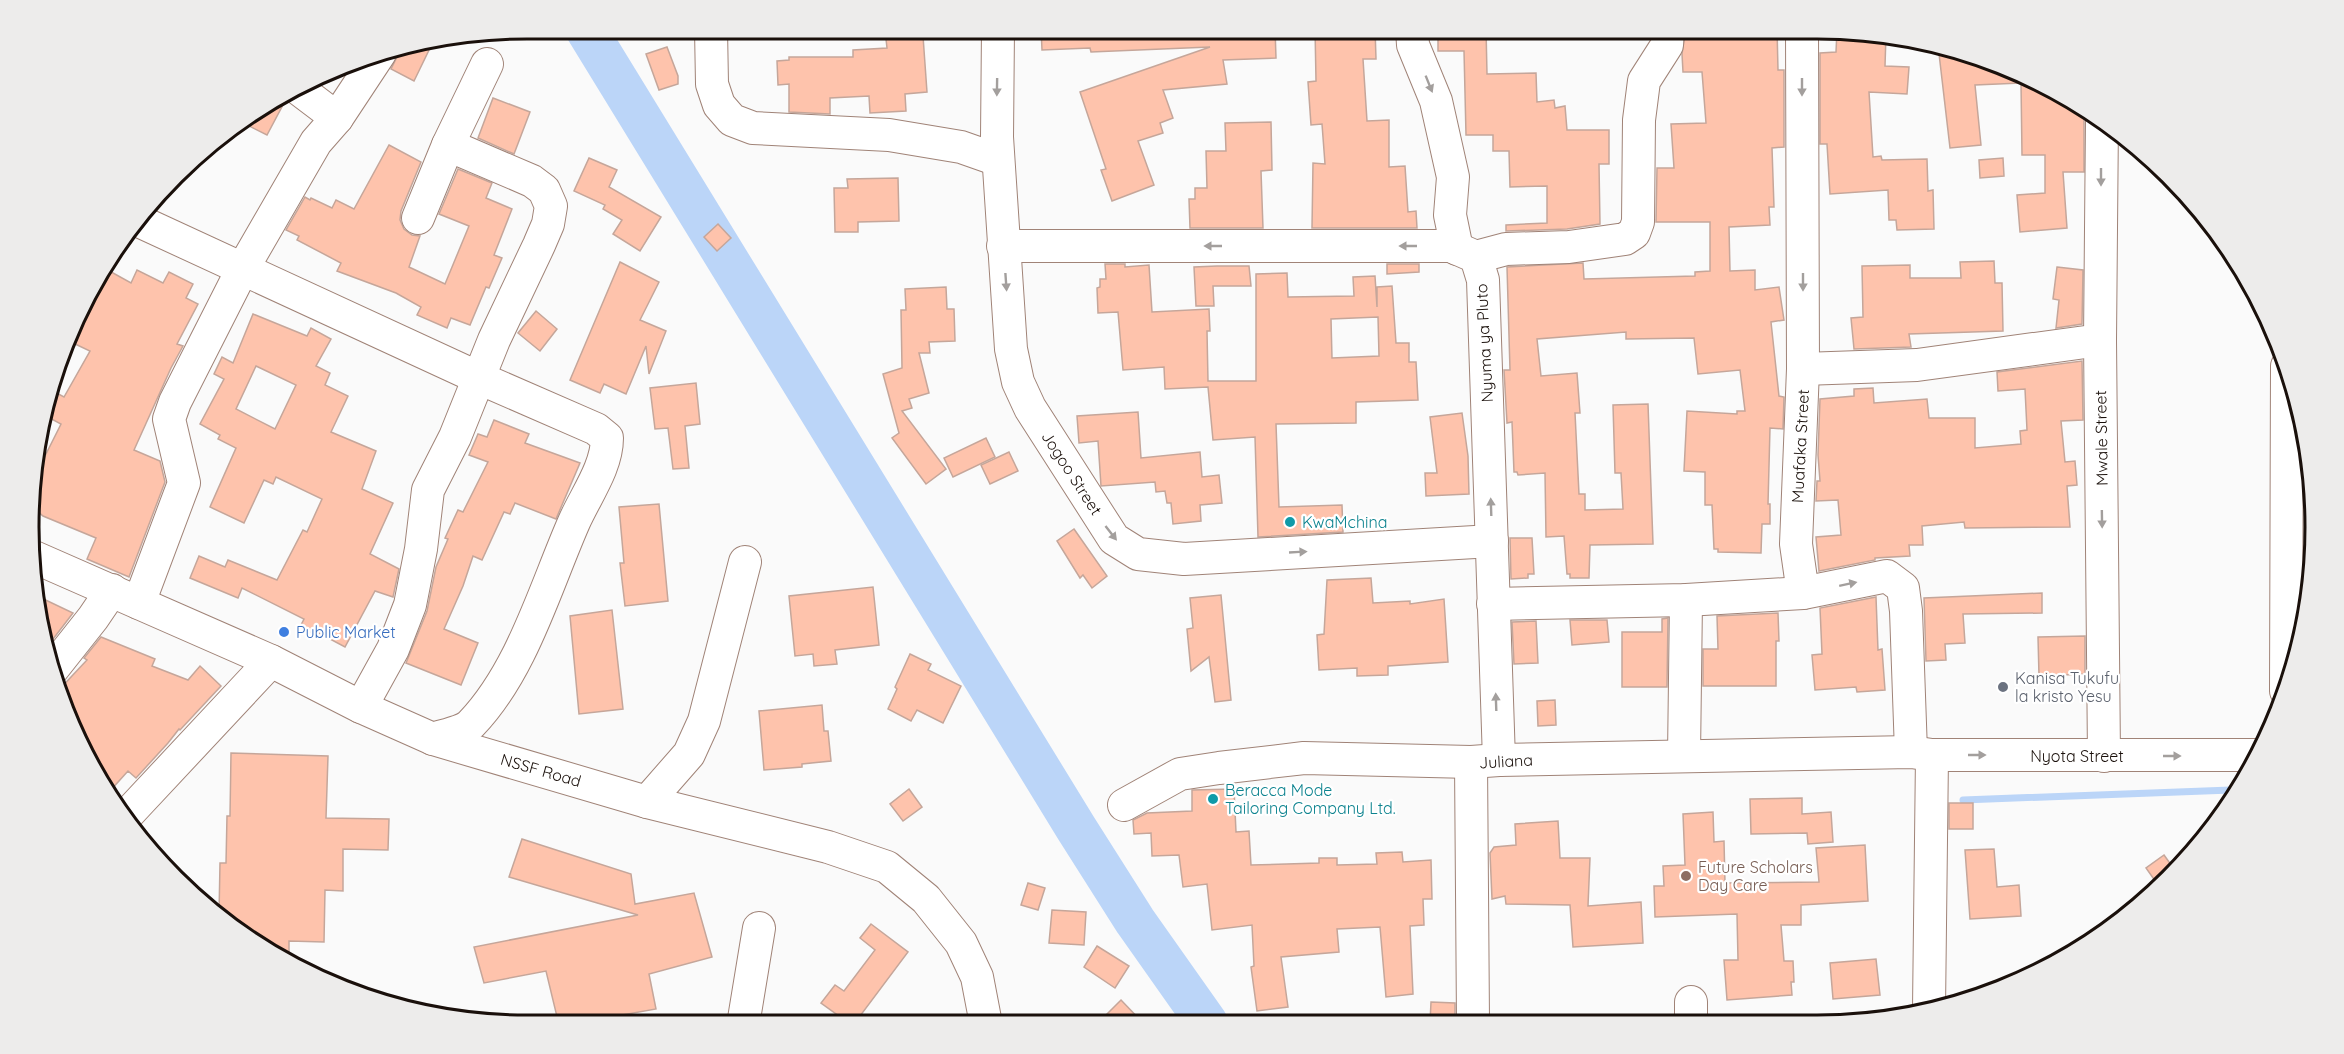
<svg xmlns="http://www.w3.org/2000/svg" width="2344" height="1054" font-family="Quicksand,sans-serif">
	<rect width="100%" height="100%" fill="#fafafa"/>
	<g fill="none" stroke-linecap="round" stroke-linejoin="round">
		<path stroke="#bbd5f8" stroke-width="7" d="M1963,800L2231,790"/>
		<path stroke="#bbd5f8" stroke-width="42" d="M586,29L1076,828L1135,921L1207,1023"/>
	</g>
	<g fill="#fec3ac" stroke="#c5a69a" stroke-width="1.5" fill-rule="evenodd">
		<path d="M1041,28H1275L1276,58L1223,60L1227,84L1163,90L1173,118L1160,123L1163,133L1138,141L1154,185L1112,201L1101,170L1106,169L1080,92L1210,47L1091,52L1090,48L1042,50Z"/>
		<path d="M1315,28H1375L1376,59H1363L1367,121L1389,120V167L1405,166L1408,212L1416,211L1417,228H1312L1313,163L1325,164L1322,124L1311,125L1308,82L1316,81Z"/>
		<path d="M1438,28H1486L1487,74L1536,73L1537,102L1554,100L1555,108L1565,106L1567,130H1609V164H1599L1600,224L1567,229L1506,231V225L1547,223V186L1510,187L1509,151H1493V135H1466L1464,51H1438Z"/>
		<path d="M1686,28H1777L1778,70H1784V147L1772,148L1774,207H1769L1770,225L1729,227L1730,271L1755,270V290L1779,287L1784,320L1771,322L1779,396L1784,397L1783,429L1770,428L1768,504H1770V524H1762L1761,553L1718,552V549H1714L1712,505H1705V472L1684,471L1687,411L1737,414V411H1745L1740,370L1698,374L1694,338L1626,339V332L1537,339L1541,376L1577,373L1580,413H1575L1579,494H1585V510L1623,509L1621,473H1615L1613,405L1648,404L1653,544L1590,545L1589,578H1570V574H1567L1564,536L1546,537L1545,473L1518,475L1517,472H1514L1512,422L1507,423L1504,370H1510L1507,267L1583,263L1584,279L1695,276V272L1710,271V222H1656L1657,168H1674L1671,124L1706,123L1702,72H1683L1682,54Z"/>
		<path d="M1837,30L1886,35L1885,66L1909,67L1907,94L1869,92L1873,157L1881,156L1882,160L1927,159L1928,191L1933,190L1934,229L1897,230L1896,220H1889L1888,190L1830,194L1827,144H1820V53L1836,52Z"/>
		<path d="M923,36L927,92L905,94L906,111L870,113L869,96L830,98V114L789,112V84L778,85L777,61L789,60V57H853V50L887,48L886,39Z"/>
		<path d="M432,44L414,81L391,69L398,55L397,50Z"/>
		<path d="M1938,45L2007,66L2087,109L2084,119V172H2063L2067,228L2020,232L2017,195L2045,193V155H2022L2021,83L1975,85L1981,145L1950,148Z"/>
		<path d="M667,47L678,76V84L659,90L646,54Z"/>
		<path d="M280,94L285,101L267,135L241,122Z"/>
		<path d="M493,98L530,112L514,154L478,138Z"/>
		<path d="M1271,122L1272,170L1261,171L1263,228H1190L1189,199H1195V188H1207L1206,151H1226L1225,123Z"/>
		<path d="M389,145L421,162L401,211L400,220L404,229L412,235L420,236L409,267L445,284L469,226L439,214L458,169L492,183L486,198L512,209L494,255L502,258L489,288L486,287L470,325L451,318L447,328L417,315L421,307L396,293L337,271L341,263L297,240L299,236L286,230L305,197L310,200L311,198L332,208L336,200L354,209Z"/>
		<path d="M589,158L617,170L609,187L661,217L640,251L613,234L622,220L603,209L605,205L574,191Z"/>
		<path d="M2003,158L2004,176L1980,178L1979,160Z"/>
		<path d="M898,178L899,221L858,222V232H835L834,188H848L847,179Z"/>
		<path d="M718,224L731,238L717,251L704,237Z"/>
		<path d="M1994,261L1995,283H2002L2003,331L1909,334L1911,347L1854,349L1851,318L1863,317L1862,266L1910,265V278H1961L1960,262Z"/>
		<path d="M620,262L659,282L640,320L666,331L649,374L646,346L626,394L604,384L600,393L570,380Z"/>
		<path d="M1105,264H1125V267L1149,265L1152,312L1209,309L1210,331H1207L1208,381H1256V274L1287,273L1288,297L1354,296L1353,277L1375,276L1377,307V287L1392,286L1396,343H1409V362H1416L1418,400L1356,402V423L1276,424L1279,507L1342,505L1343,532L1258,537L1255,437L1213,440L1208,387L1165,389L1164,367L1123,370L1118,312L1098,313L1097,288L1100,287V279H1106ZM1378,317L1379,356L1332,358L1331,319Z"/>
		<path d="M1387,264H1419V272L1387,274Z"/>
		<path d="M1217,266H1249L1251,286H1213L1214,306H1196L1194,267Z"/>
		<path d="M2057,267L2083,270L2082,324L2056,328L2059,300L2053,299Z"/>
		<path d="M104,268L131,283L137,270L163,283L169,272L193,284L186,298L198,304L177,344L183,346L171,368L134,450L160,461L165,482L129,577L87,559L96,538L43,516L35,509L37,472L61,424L44,415L53,391L64,397L90,351L71,342L95,278Z"/>
		<path d="M946,287L947,309H954L955,341L929,342L930,353H919L929,393L909,399L912,408L902,411L946,469L926,484L892,438L899,433L883,374L902,368L901,310H906L905,289Z"/>
		<path d="M536,311L557,329L540,351L518,333Z"/>
		<path d="M253,314L307,336L311,328L331,339L316,366L330,373L325,385L348,396L331,432L376,451L362,489L393,503L370,554L399,569L393,597L375,591L345,647L317,632L316,635L300,627L304,619L242,588L238,598L190,578L199,556L225,567L228,560L277,580L303,530L307,532L322,499L276,477L273,484L264,480L244,523L210,507L236,448L218,439L220,435L200,424L224,379L214,374L222,357L233,363ZM256,366L296,385L275,429L236,409Z"/>
		<path d="M2082,361L2083,420L2061,421L2065,462L2075,461L2077,485L2067,486L2070,527L1965,528L1964,522L1922,526L1923,545H1909L1910,556L1875,558V560L1819,571L1816,537L1841,535L1838,500L1816,501L1817,481H1820L1818,455L1820,399L1854,396V389L1873,388L1874,403L1927,399L1929,418H1975V448L2021,444L2020,431L2027,430L2025,389L1998,391L1997,372Z"/>
		<path d="M696,383L700,424L685,426L689,468L673,469L668,428L655,429L650,388Z"/>
		<path d="M1138,412L1141,458L1200,452L1202,477L1219,475L1222,503L1200,505L1201,521L1173,524L1171,503H1167L1165,491L1156,492L1155,482L1101,486L1098,441L1079,443L1077,416Z"/>
		<path d="M1462,413L1468,456L1469,494L1426,496L1425,473H1437L1430,417Z"/>
		<path d="M494,420L529,434L525,443L580,463L556,519L515,503L510,514L504,512L482,560L473,556L463,586L444,629L478,643L461,685L406,663L427,611L436,567L448,539L445,538L458,510L463,512L488,462L469,455L478,434L487,437Z"/>
		<path d="M986,438L995,457L953,477L944,458Z"/>
		<path d="M1009,452L1018,471L990,484L981,465Z"/>
		<path d="M659,504L668,601L625,606L620,563H624L619,507Z"/>
		<path d="M1074,529L1107,576L1092,588L1083,575L1080,578L1057,541Z"/>
		<path d="M1510,538H1532L1534,574H1528V578L1511,579Z"/>
		<path d="M1371,578L1373,603L1410,601V604L1444,599L1448,662L1388,666V675L1357,676V668L1319,670L1317,635L1324,634L1327,580Z"/>
		<path d="M873,587L879,645L835,650L837,664L814,666L813,654L795,656L789,596Z"/>
		<path d="M2042,593V613L1963,614L1965,643L1945,644L1946,660L1926,661L1924,598Z"/>
		<path d="M33,594L73,613L50,643L44,640Z"/>
		<path d="M1221,595L1231,700L1215,702L1209,657L1191,671L1187,629L1193,628L1190,598Z"/>
		<path d="M1876,597L1878,650L1882,649L1885,690L1857,692L1856,687L1815,690L1812,655L1822,654L1820,608Z"/>
		<path d="M612,610L623,709L579,714L570,616Z"/>
		<path d="M1778,613L1779,641H1776V686H1703V649H1718L1717,616Z"/>
		<path d="M1668,618L1667,687H1622V632H1662V619Z"/>
		<path d="M1570,620H1607L1609,642L1572,645Z"/>
		<path d="M1536,621L1538,663L1514,664L1512,622Z"/>
		<path d="M2085,636V674L2039,676L2038,637Z"/>
		<path d="M101,637L155,659L152,666L188,680L200,666L221,686L180,730L179,729L168,743L136,778L128,771L109,792L95,776L57,692L87,660L84,658Z"/>
		<path d="M910,654L931,664L928,670L961,686L943,723L917,710L911,721L888,709L897,689L895,687Z"/>
		<path d="M1555,700L1556,725L1538,726L1537,701Z"/>
		<path d="M822,705L824,731H828L831,761L802,764V767L764,770L759,711Z"/>
		<path d="M231,753L328,756L326,818L389,819L388,850L343,849V891L325,890L324,942L289,941V958L219,915L220,863H226L227,816H230Z"/>
		<path d="M909,789L922,807L903,821L890,804Z"/>
		<path d="M1234,789L1236,832L1249,831L1251,865L1319,863V858H1337V865L1377,864L1376,853L1402,852L1403,862L1431,860L1432,899H1423L1424,925L1410,926L1413,994L1386,997L1380,927L1337,929L1339,952L1281,957L1288,1007L1257,1011L1251,967L1254,966L1252,925L1212,930L1207,884L1183,887L1179,855L1152,856L1151,833L1134,834L1133,820L1147,813L1192,811V790Z"/>
		<path d="M1802,798V814L1831,812L1833,842L1808,844L1807,833L1751,834L1750,799Z"/>
		<rect x="1949" y="803" width="24" height="26"/>
		<path d="M1713,812L1714,842L1724,841L1725,883L1819,882L1816,848L1865,845L1868,901L1801,905V925H1781L1784,961H1793L1794,982H1791L1792,995L1727,1000L1724,960H1738L1737,914L1655,917L1654,886H1664L1663,866L1685,865L1683,814Z"/>
		<path d="M1558,821L1560,858H1590L1588,906L1641,902L1643,943L1573,947L1570,905L1506,904L1505,896L1492,899L1490,853L1494,847L1516,845L1515,824Z"/>
		<path d="M522,839L631,874L635,904L694,893L712,957L649,974L656,1009L594,1020L595,1025H559L546,971L484,983L474,947L638,915L509,877Z"/>
		<path d="M1994,849L1997,887L2019,885L2021,916L1970,919L1965,850Z"/>
		<path d="M2164,855L2174,869L2158,885L2146,868Z"/>
		<path d="M1028,883L1045,888L1038,910L1021,905Z"/>
		<path d="M1052,910L1086,912L1084,945L1049,943Z"/>
		<path d="M871,924L908,952L854,1024H850L821,1003L835,985L844,991L875,950L860,938Z"/>
		<path d="M1097,946L1129,966L1115,988L1084,967Z"/>
		<path d="M1876,959L1880,995L1833,999L1830,963Z"/>
		<path d="M1121,1000L1144,1024H1097Z"/>
		<path d="M1431,1002L1455,1003V1023H1430Z"/>
	</g>
	<g fill="none" stroke-linecap="round" stroke-linejoin="round">
		<defs>
			<g id="minor">
				<path d="M711,29L712,84L719,105L732,120L753,128L889,135L961,147L998,160"/>
				<path d="M998,29L997,137L1011,349L1018,382L1030,408L1114,539L1138,554L1184,559L1492,541"/>
				<path d="M1412,29L1413,45L1436,101L1453,177L1450,215L1457,249"/>
				<path d="M1802,29L1803,369L1796,544L1803,593L1887,576L1903,588L1906,611L1911,752"/>
				<path d="M296,87L337,118"/>
				<path d="M2102,119L2100,340L2104,756"/>
				<path d="M418,218L448,145L487,64"/>
				<path d="M141,222L479,378L596,429L607,438C607,467 586,495 574,522C545,588 522,671 471,724C463,732 444,735 433,739"/>
				<path d="M1003,246H1451L1476,257L1483,280L1499,760"/>
				<path d="M1476,257L1506,249L1569,247L1625,239L1634,233L1638,222L1639,120L1644,81L1667,45L1668,29"/>
				<path d="M1803,369L1917,365L2100,340"/>
				<path d="M34,557L271,661L361,707L433,739L647,802L828,847L887,867L926,899L961,943L977,977L986,1024"/>
				<path d="M139,603L184,483L169,419L175,402L242,270L316,142L337,118L380,53"/>
				<path d="M1493,604L1686,600L1803,593"/>
				<path d="M51,671L93,618L112,590"/>
				<path d="M2286,691L2287,366"/>
				<path d="M361,707L393,649L410,605L421,549L428,490L455,437L494,340L539,245L548,224L551,206L544,190L532,181L448,145"/>
				<path d="M1684,756L1686,600"/>
				<path d="M1471,762L1473,1022"/>
				<path d="M647,802L689,754L704,721L745,562"/>
				<path d="M1124,805L1180,774L1219,768L1304,758L1471,762L1499,760L1911,752L1932,755H2256"/>
				<path d="M127,815L271,661"/>
				<path d="M1691,1002V1022"/>
				<path d="M1929,1009L1932,755"/>
				<path d="M743,1025L759,928"/>
			</g>
		</defs>
		<use href="#minor" stroke="#a08377" stroke-width="34"/>
		<use href="#minor" stroke="#fff" stroke-width="32"/>
	</g>
	<defs><path id="oneway-solid" d="M-6-.8H1V-3.2L6.5 0L1 3.2V.8H-6Z" transform="scale(1.5)"/></defs>
	<g fill="#a39f9d">
		<use href="#oneway-solid" transform="translate(1429 84) rotate(68)"/>
		<use href="#oneway-solid" transform="translate(997 87) rotate(91)"/>
		<use href="#oneway-solid" transform="translate(1802 87) rotate(90)"/>
		<use href="#oneway-solid" transform="translate(2101 177) rotate(90)"/>
		<use href="#oneway-solid" transform="translate(1213 246) rotate(-180)"/>
		<use href="#oneway-solid" transform="translate(1408 246) rotate(-180)"/>
		<use href="#oneway-solid" transform="translate(1006 282) rotate(86)"/>
		<use href="#oneway-solid" transform="translate(1803 282) rotate(90)"/>
		<use href="#oneway-solid" transform="translate(1491 507) rotate(-92)"/>
		<use href="#oneway-solid" transform="translate(2102 519) rotate(89)"/>
		<use href="#oneway-solid" transform="translate(1111 533) rotate(52)"/>
		<use href="#oneway-solid" transform="translate(1298 552) rotate(-3)"/>
		<use href="#oneway-solid" transform="translate(1848 584) rotate(-12)"/>
		<use href="#oneway-solid" transform="translate(1496 702) rotate(-92)"/>
		<use href="#oneway-solid" transform="translate(1977 755)"/>
		<use href="#oneway-solid" transform="translate(2172 756)"/>
	</g>
	<g fill="#0f9aa8" stroke="#fff" stroke-width="2">
		<circle cx="1290" cy="522" r="6"/>
		<circle cx="1213" cy="799" r="6"/>
	</g>
	<circle fill="#3f7fe0" stroke="#fff" stroke-width="2" cx="284" cy="632" r="6"/>
	<circle fill="#6b7280" stroke="#fff" stroke-width="2" cx="2003" cy="687" r="6"/>
	<circle fill="#8d6e63" stroke="#fff" stroke-width="2" cx="1686" cy="876" r="6"/>
	<g text-anchor="middle" stroke-width="4.5" stroke-linejoin="round" paint-order="stroke">
		<g font-size="16" fill="#1a100b" stroke="#fff">
			<text transform="translate(1484 343) rotate(-93)" y="6">Nyuma ya Pluto</text>
			<text transform="translate(2101 438) rotate(-91)" y="6">Mwale Street</text>
			<text transform="translate(1800 446) rotate(-87)" y="6">Muafaka Street</text>
			<text transform="translate(1072 473) rotate(57)" y="6">Jogoo Street</text>
			<text x="2077" y="762">Nyota Street</text>
			<text transform="translate(1506 761) rotate(-3)" y="6">Juliana</text>
			<text transform="translate(541 770) rotate(16)" y="6">NSSF Road</text>
		</g>
		<g font-size="16" fill="#0d838f" stroke="#fff" text-anchor="start">
			<text x="1302" y="528">KwaMchina</text>
			<text x="1225" y="796">Beracca Mode<tspan x="1225" dy="18">Tailoring Company Ltd.</tspan></text>
		</g>
		<g font-size="16" fill="#366cbe" stroke="#fff" text-anchor="start">
			<text x="296" y="638">Public Market</text>
		</g>
		<g font-size="16" fill="#5b616d" stroke="#fff" text-anchor="start">
			<text x="2015" y="684">Kanisa Tukufu<tspan x="2015" dy="18">la kristo Yesu</tspan></text>
		</g>
		<g font-size="16" fill="#785e54" stroke="#fff" text-anchor="start">
			<text x="1698" y="873">Future Scholars<tspan x="1698" dy="18">Day Care</tspan></text>
		</g>
	</g>
	<path d="M0 0H2344V1054H0ZM527 39H1817A488 488 0 0 1 2305 527V527A488 488 0 0 1 1817 1015H527A488 488 0 0 1 39 527V527A488 488 0 0 1 527 39Z" fill="#edeceb" fill-rule="evenodd"/>
	<path fill="none" stroke="#1a100b" stroke-width="3" d="M527 39H1817A488 488 0 0 1 2305 527V527A488 488 0 0 1 1817 1015H527A488 488 0 0 1 39 527V527A488 488 0 0 1 527 39Z"/>
</svg>
